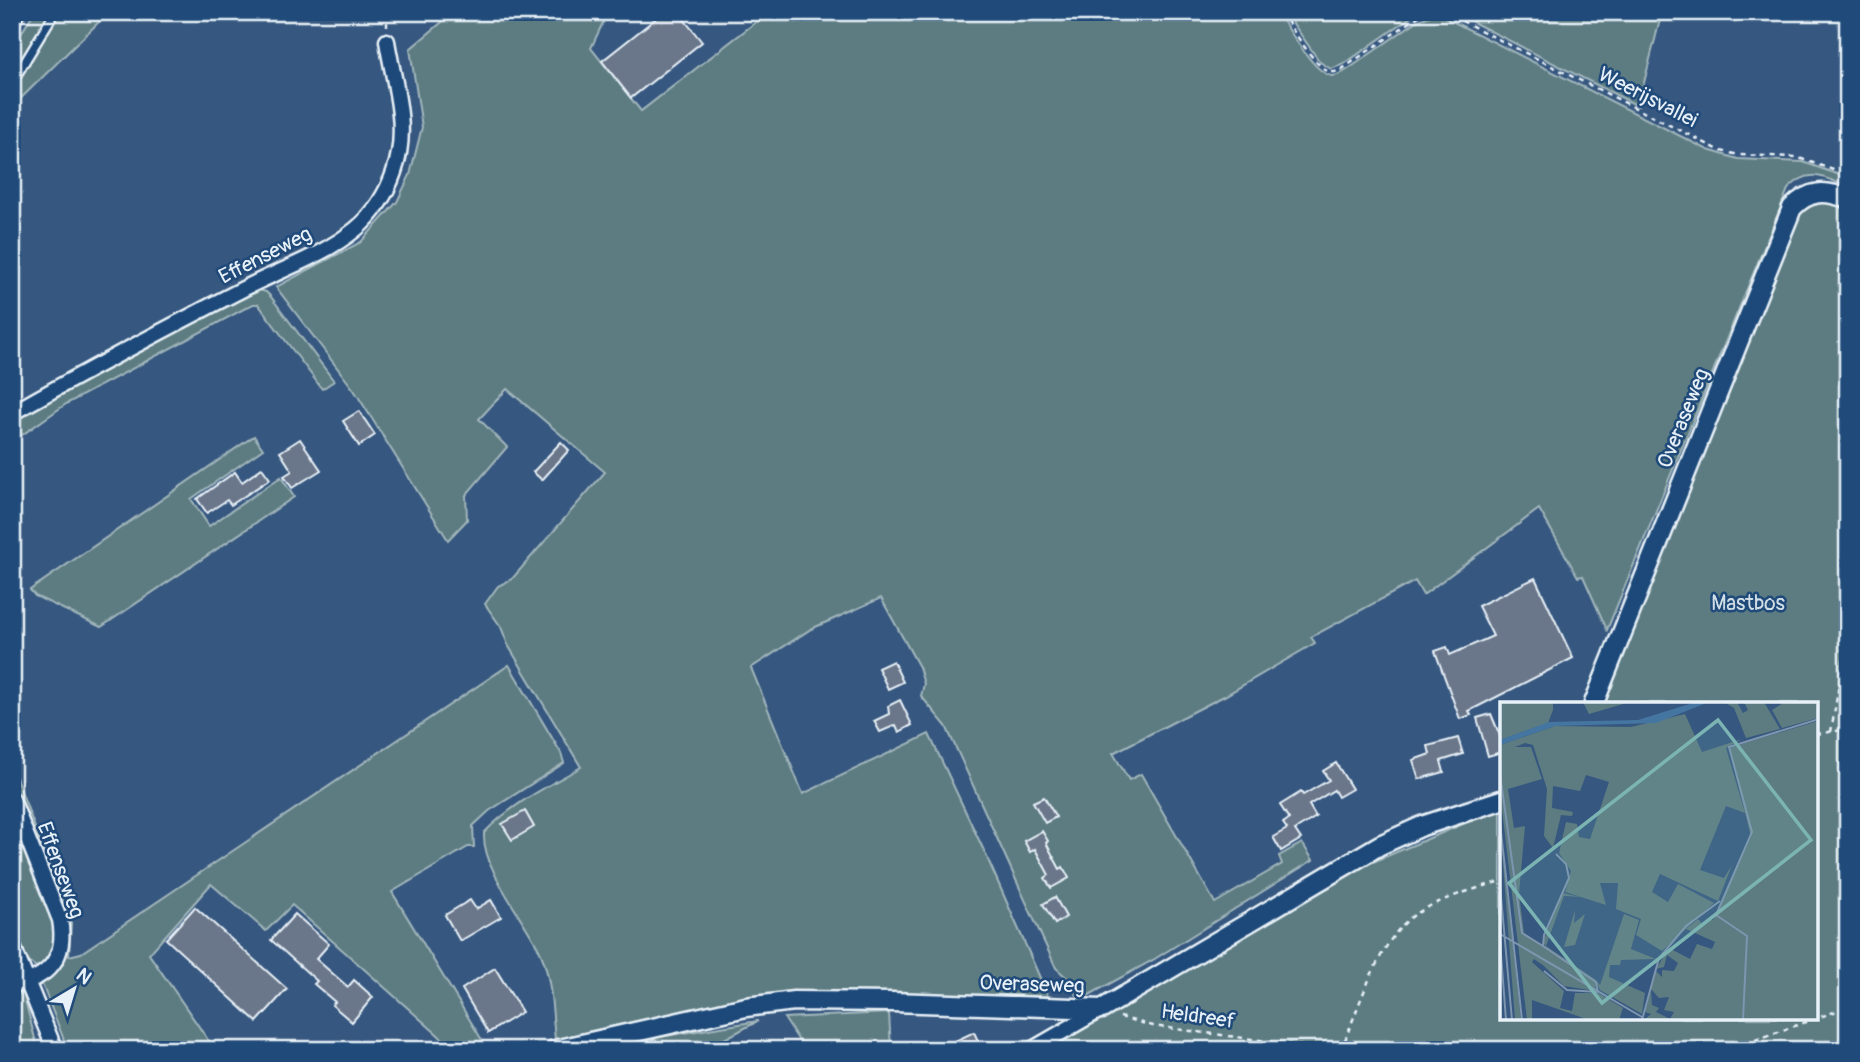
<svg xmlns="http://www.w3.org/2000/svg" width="1860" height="1062" font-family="Pangolin,sans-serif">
	<rect width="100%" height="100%" fill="#36577f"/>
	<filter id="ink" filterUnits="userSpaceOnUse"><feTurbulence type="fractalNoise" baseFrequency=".0143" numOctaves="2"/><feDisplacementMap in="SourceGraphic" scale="14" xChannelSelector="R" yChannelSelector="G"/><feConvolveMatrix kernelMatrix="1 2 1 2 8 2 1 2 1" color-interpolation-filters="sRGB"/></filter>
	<g filter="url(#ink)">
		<g fill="#5c7c81" stroke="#a2b6bc" stroke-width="2">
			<path d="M34,12H51L12,76V49Z"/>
			<path d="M59,12H109L12,107V89Z"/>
			<path d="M454,12H608L591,48L641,111L769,12H787L796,22L808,12H1277C1288,27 1314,74 1332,76C1338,76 1342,73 1347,70L1417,21L1434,14L1440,15L1708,150L1738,159L1803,162L1848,178V187C1823,177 1810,167 1788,189L1607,630L1583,576L1578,577L1539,509L1423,595L1415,581L1311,637L1315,643L1226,695L1113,753L1129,780L1141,774L1215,903L1282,864L1279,856L1302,843L1313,860L1153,960L1082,999L1076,994L1077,987L1056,968L946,726L921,696L924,684L919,667L881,598L811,629L751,668L803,794L929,734L986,855L1048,996L886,994L729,1004L656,1017L555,1039C552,1011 552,980 541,954C525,919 482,870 484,833C511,804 547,787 581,767L508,645L501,627L485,604L498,586L512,579L605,472L507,389L479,419L507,447L466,495L467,520L448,540L354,390L276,287L361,242L397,202L410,175L422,127L410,49Z"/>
			<path d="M1285,12H1418L1344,64L1331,69L1320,62Z"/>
			<path d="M1453,12H1662L1638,106Z"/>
			<path d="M1835,200L1848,205V1050H1037L1361,867L1501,808V1018H1816V703H1599L1806,201L1814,205Z"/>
			<path d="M256,289L266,292L271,297L334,381L322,389L258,304H253L66,404L12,442V417Z"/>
			<path d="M254,436L263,449L191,499L209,526L281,477L294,497L101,627L35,596L30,590Z"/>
			<path d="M509,665L561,753L564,763L489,811L473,826L474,847H468L392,892L488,1050H455L292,905L266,931L211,884L149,954L215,1050H68L42,984L55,967L61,912L12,788V767L71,923L69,956L81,953Z"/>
			<path d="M12,812L56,927L55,949L41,965L36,967L27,960L12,923Z"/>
			<path d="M23,993L38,1050H12V997Z"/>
			<path d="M889,1013L891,1050H805L784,1018Z"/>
			<path d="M758,1021L711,1046L708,1050H660L653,1038Z"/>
		</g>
		<g fill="#6b768a" stroke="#e8f1f8" stroke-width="2">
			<path d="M664,12H678L702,42L631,98L602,61Z"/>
			<path d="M359,411L375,435L359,446L343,421Z"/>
			<path d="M300,439L321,470L292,488L284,476L292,471L280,452Z"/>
			<path d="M561,442L569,450L542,480L533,472Z"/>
			<path d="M262,468L270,479L231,505L227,500L207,513L197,499L235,472L242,482Z"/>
			<path d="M1535,578L1573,658L1469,711L1471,715L1460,719L1435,651L1447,647L1450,655L1493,636L1478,606Z"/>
			<path d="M893,661L903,682L888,689L878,668Z"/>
			<path d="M900,700L912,725L899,732L896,725L880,732L874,721L889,714L888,706Z"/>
			<path d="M1491,714L1501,738V752L1488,756L1477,718Z"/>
			<path d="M1458,738L1463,754L1441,761L1444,772L1419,779L1413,760L1430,754L1428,746Z"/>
			<path d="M1336,763L1352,789L1338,797L1334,790L1309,805L1316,817L1295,830L1301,839L1281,851L1273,837L1287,829L1283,823L1289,819L1280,805L1301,792L1303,795L1329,780L1323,771Z"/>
			<path d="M1044,797L1056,817L1045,823L1033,802Z"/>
			<path d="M525,811L534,827L512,840L502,824Z"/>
			<path d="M1042,831L1048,841L1046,843L1060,869L1063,867L1069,878L1051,888L1045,878L1049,875L1035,849L1030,852L1024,841Z"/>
			<path d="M1055,897L1066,917L1055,924L1043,904Z"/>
			<path d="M470,900L476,909L491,900L501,917L460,941L445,915Z"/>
			<path d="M195,907L287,989L257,1022L166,939Z"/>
			<path d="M295,914L329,944L316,959L348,987L354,980L373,997L352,1022L332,1005L335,1002L314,984L317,981L271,940Z"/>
			<path d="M495,968L522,1012L488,1033L462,989Z"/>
			<path d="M974,1032L982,1050H959L955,1041Z"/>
		</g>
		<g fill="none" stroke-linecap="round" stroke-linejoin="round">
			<defs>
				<path id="service" d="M12,83L55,12"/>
				<g id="minor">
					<path d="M12,413C88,370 165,329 243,289C280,270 323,256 356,229C373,215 387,193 394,172C410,128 394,85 387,41"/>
					<path d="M12,799L60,920C67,957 49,979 12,985"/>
					<path d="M12,944L55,1050"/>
					<path d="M1031,1050L1102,1009"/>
				</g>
				<g id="tertiary">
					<path d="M1594,703L1792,208C1809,190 1825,190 1848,199"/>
					<path d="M555,1050L746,1007L794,1001L892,1002L1102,1009L1380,845L1422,826L1501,800"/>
				</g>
			</defs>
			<use href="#service" stroke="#e8f1f8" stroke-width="12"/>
			<use href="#minor" stroke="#e8f1f8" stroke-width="19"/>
			<use href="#tertiary" stroke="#e8f1f8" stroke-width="23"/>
			<g stroke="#e8f1f8" stroke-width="2.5" stroke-dasharray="5 5" stroke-linecap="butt">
				<path d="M387,12V26"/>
				<path d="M1281,12C1290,25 1316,69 1330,72C1336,73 1341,70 1345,67L1422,14L1428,12"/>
				<path d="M1444,12L1721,151L1739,155L1796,157L1848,175"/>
				<path d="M1831,732L1848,632"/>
				<path d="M1816,734L1848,729"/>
				<path d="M1120,1017L1153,1026L1335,1050"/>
				<path d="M1341,1050C1358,1010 1379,937 1416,914C1441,898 1472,890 1501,881"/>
				<path d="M1727,1050L1848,1007"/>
			</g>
			<use href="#service" stroke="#1f4a7a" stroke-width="7"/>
			<use href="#minor" stroke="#1f4a7a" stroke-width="14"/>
			<use href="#tertiary" stroke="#1f4a7a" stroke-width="18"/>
			<defs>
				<path id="rail" d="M12,33L24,12"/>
			</defs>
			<use href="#rail" stroke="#e8f1f8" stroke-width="7"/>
			<use href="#rail" stroke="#1f4a7a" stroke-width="4.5" stroke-dasharray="13" stroke-linecap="butt"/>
		</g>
	</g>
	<g text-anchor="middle" stroke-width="5" stroke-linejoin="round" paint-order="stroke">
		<g font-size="21" fill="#e8f1f8" stroke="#1f4a7a">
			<text transform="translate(1648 97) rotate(27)" y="7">Weerijsvallei</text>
			<text transform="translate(265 255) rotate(-27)" y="7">Effenseweg</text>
			<text transform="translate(1683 418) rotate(-68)" y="7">Overaseweg</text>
			<text transform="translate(61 870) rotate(70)" y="7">Effenseweg</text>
			<text transform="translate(1032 984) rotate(2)" y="7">Overaseweg</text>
			<text transform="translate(1198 1016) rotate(8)" y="7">Heldreef</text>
		</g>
		<g font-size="21" fill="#d3dfe6" stroke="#1f4a7a">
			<text x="1748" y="610">Mastbos</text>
		</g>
	</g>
	<g transform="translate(1500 702)">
		<rect width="318" height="318" fill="#36577f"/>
		<path d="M0,0H53V8L48,21L0,38ZM83,0H130L89,12ZM224,0H237L243,11L248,8L244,0H264L280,27L246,36L234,6ZM285,0H316L318,16L282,26L272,8ZM185,12L202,50L242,37L226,46L245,111L226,104L200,168L224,176L232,163L218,199L160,172L152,190L168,200L178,182L214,201L162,249L136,233L141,217L116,207L118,181H100L106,203L65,190L71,169L59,151L66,120L77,122L79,135L90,137L109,80L86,73L80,89L53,84L52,106L73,110L72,114L61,113L53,146L44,134L47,87L33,43L25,41L15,45H31L42,77L8,87L14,126L25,124L19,192L24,231L96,281L95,289L64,284L44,264L34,257L32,260L64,289L60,306L72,309L75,291H98L123,306L119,318H89L32,298V318H27L0,91V43L55,24L131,25ZM318,19V318H144L151,312L145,310L151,289L152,303L159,306L156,310L170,317L174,310L164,308L169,295L159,296L150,286L155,268L162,275V268L174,269L178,261L167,253L164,265L156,267L169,246L190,257L197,242L212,247L215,240L186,227L198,217L203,223L208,216L213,218L251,135L229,46ZM0,123L21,318H15ZM63,191L80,195L64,194L46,244L96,278L100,283L124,212L139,218L131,247L156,257L121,258L120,263H110L109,275L145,291L142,312L100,288L96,279L47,249L43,239ZM75,208L74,221L85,212L75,243L64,245Z" fill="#5c7c81"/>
		<path d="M196,0H209L156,21L55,24L0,43V38L49,20L138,18Z" fill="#4576a2"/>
		<path fill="none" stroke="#7d95af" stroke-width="2" d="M0,72L22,231L43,244M0,121L22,318M56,152L66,162L69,176L44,233L43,244L96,280L98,290M0,183L12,318M0,232L142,315M0,239L6,318M44,269L67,288L98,290M142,318L159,256L186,224L220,199M243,318L247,234L216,213L252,130L229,45L319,17"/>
		<path fill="#7cb4b3" fill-opacity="0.15" stroke="#7cb4b3" stroke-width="3.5" d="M218,18L311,138L102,301L9,181Z"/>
		<rect width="318" height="318" fill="none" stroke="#e8f1f8" stroke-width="3.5"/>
	</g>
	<rect width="1860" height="1062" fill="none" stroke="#1f4a7a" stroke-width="42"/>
	<rect x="21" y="21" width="1818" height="1020" fill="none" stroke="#e8f1f8" stroke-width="2.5" filter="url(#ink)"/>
	<g transform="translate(74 989) rotate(38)" stroke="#1f4a7a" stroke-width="5" paint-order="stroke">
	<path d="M0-5L12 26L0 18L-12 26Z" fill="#e8f1f8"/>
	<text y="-10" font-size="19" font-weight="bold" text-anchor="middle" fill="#e8f1f8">N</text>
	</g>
</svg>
